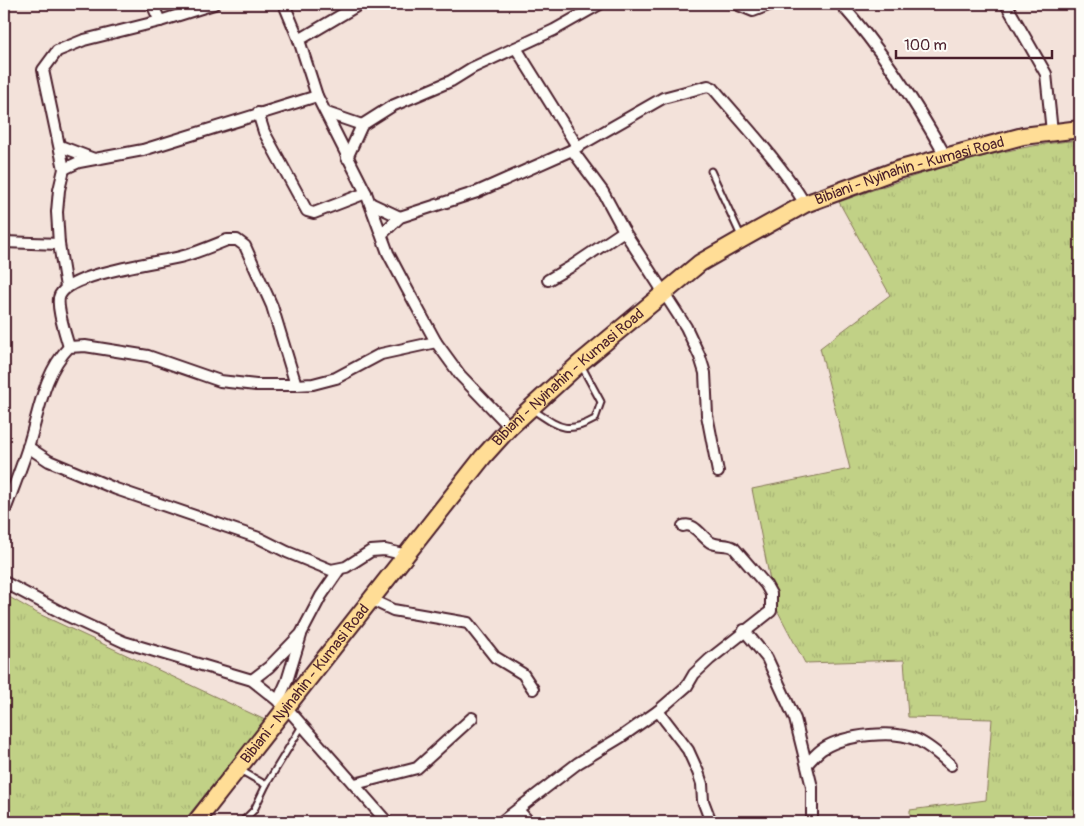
<svg xmlns="http://www.w3.org/2000/svg" width="1084" height="826" font-family="Pangolin,sans-serif">
	<defs>
		<pattern id="grass-tufts" width="24" height="20" patternUnits="userSpaceOnUse" patternTransform="scale(1.25)"><rect width="24" height="20" fill="#c1d186"/><path d="M3 7l-1-3M5 7V3M7 7l1-3M15 17l-1-3M17 17v-4M19 17l1-3" fill="none" stroke="#a7b374"/></pattern>
	</defs>
	<rect width="100%" height="100%" fill="#f3e2da"/>
	<filter id="ink" filterUnits="userSpaceOnUse"><feTurbulence type="fractalNoise" baseFrequency=".02" numOctaves="2"/><feDisplacementMap in="SourceGraphic" scale="10" xChannelSelector="R" yChannelSelector="G"/><feConvolveMatrix kernelMatrix="1 2 1 2 8 2 1 2 1" color-interpolation-filters="sRGB"/></filter>
	<g filter="url(#ink)">
		<g fill="url(#grass-tufts)" stroke="#867858">
			<path d="M1080,140V822H910V810L986,800L992,719L908,717L904,660L805,663L775,606L752,489L850,469L820,348L890,295L839,202C917,174 997,147 1080,140Z"/>
			<path d="M4,594L37,613L265,720L183,822H4Z"/>
		</g>
		<g fill="none" stroke-linecap="round" stroke-linejoin="round">
			<defs>
				<g id="service">
					<path d="M711,171L741,236"/>
					<path d="M533,410C559,427 566,435 595,419L601,402L581,365"/>
					<path d="M240,770L266,785"/>
					<path d="M242,822L254,810L266,785L302,726"/>
				</g>
				<g id="minor">
					<path d="M152,4L160,21"/>
					<path d="M284,4L299,40L317,96L366,193L388,253L406,287L436,342L460,375L510,427"/>
					<path d="M736,4L753,11L771,4"/>
					<path d="M841,4C882,50 916,103 946,157"/>
					<path d="M1006,4L1046,74L1052,132"/>
					<path d="M299,40L360,4"/>
					<path d="M516,48L577,146"/>
					<path d="M258,113L264,132L307,211L314,213L366,193"/>
					<path d="M327,113L362,125"/>
					<path d="M60,146L94,159"/>
					<path d="M572,150L603,192L624,231L686,327L700,357L705,373L707,415L718,472"/>
					<path d="M347,158L362,125L392,106L451,81L472,68L554,30L600,4"/>
					<path d="M64,169L79,162L143,150L317,96"/>
					<path d="M370,203L400,217"/>
					<path d="M382,234L400,217L477,192L572,150L663,98L708,86L713,88C745,126 780,162 805,204"/>
					<path d="M4,242L59,244"/>
					<path d="M548,280L572,266L624,231"/>
					<path d="M66,287L59,244L57,212L59,190L64,169L43,70L57,51L84,40L160,21L214,4"/>
					<path d="M69,347C66,336 55,304 60,295C72,273 155,263 180,257C196,253 212,246 227,240H237L245,246L272,306L296,385"/>
					<path d="M28,447L49,461L116,489L259,538L287,552L331,570L346,567L371,551L385,550L407,555"/>
					<path d="M4,513C12,491 21,469 28,447C39,413 43,374 69,347L85,346L148,356L220,381L256,385H296L313,384L336,378L381,354L436,342"/>
					<path d="M4,582L68,616L124,642L252,680L286,707L387,822"/>
					<path d="M372,600L393,610L468,623L495,657L523,674L533,689"/>
					<path d="M744,630L767,658L795,719L812,787V822"/>
					<path d="M252,680L269,667L301,634L321,596L339,570"/>
					<path d="M278,701L287,681L301,635"/>
					<path d="M658,711L687,686L694,674L710,659L771,611V594L766,585L734,548C727,543 718,547 710,542C701,536 694,522 683,526"/>
					<path d="M807,764C812,759 817,752 824,748C845,735 894,729 917,740C930,746 941,756 951,765"/>
					<path d="M355,784L417,768L472,718"/>
					<path d="M518,810L529,822"/>
					<path d="M501,822L578,763L621,737L658,711L688,750L698,772L702,784L703,801L711,822"/>
				</g>
				<g id="primary">
					<path id="s1" d="M196,822L483,457L510,427L580,363L700,263L742,239L805,204L897,170L1023,136L1080,129"/>
				</g>
			</defs>
			<use href="#service" stroke="#4a1f2b" stroke-width="9"/>
			<use href="#minor" stroke="#4a1f2b" stroke-width="14"/>
			<use href="#primary" stroke="#4a1f2b" stroke-width="20"/>
			<use href="#service" stroke="#fdfcf7" stroke-width="5"/>
			<use href="#minor" stroke="#fdfcf7" stroke-width="10"/>
			<use href="#primary" stroke="#ffdd96" stroke-width="16"/>
		</g>
	</g>
	<g text-anchor="middle" stroke-width="5" stroke-linejoin="round" paint-order="stroke">
		<g font-size="15" fill="#4a1f2b" stroke="#fdfcf7">
			<text dy="5" stroke="none"><textPath href="#s1" startOffset="986">Bibiani - Nyinahin - Kumasi Road</textPath></text>
			<text dy="5" stroke="none"><textPath href="#s1" startOffset="581">Bibiani - Nyinahin - Kumasi Road</textPath></text>
			<text dy="5" stroke="none"><textPath href="#s1" startOffset="176">Bibiani - Nyinahin - Kumasi Road</textPath></text>
		</g>
	</g>
	<rect width="1084" height="826" fill="none" stroke="#fdfcf7" stroke-width="20"/>
	<rect x="10" y="10" width="1064" height="806" fill="none" stroke="#4a1f2b" stroke-width="2" filter="url(#ink)"/>
	<path d="M896 50v8h156v-8" fill="none" stroke="#4a1f2b" stroke-width="2.5"/>
	<text x="904" y="50" font-size="15" fill="#4a1f2b" stroke="#fdfcf7" stroke-width="4" paint-order="stroke">100 m</text>
</svg>
